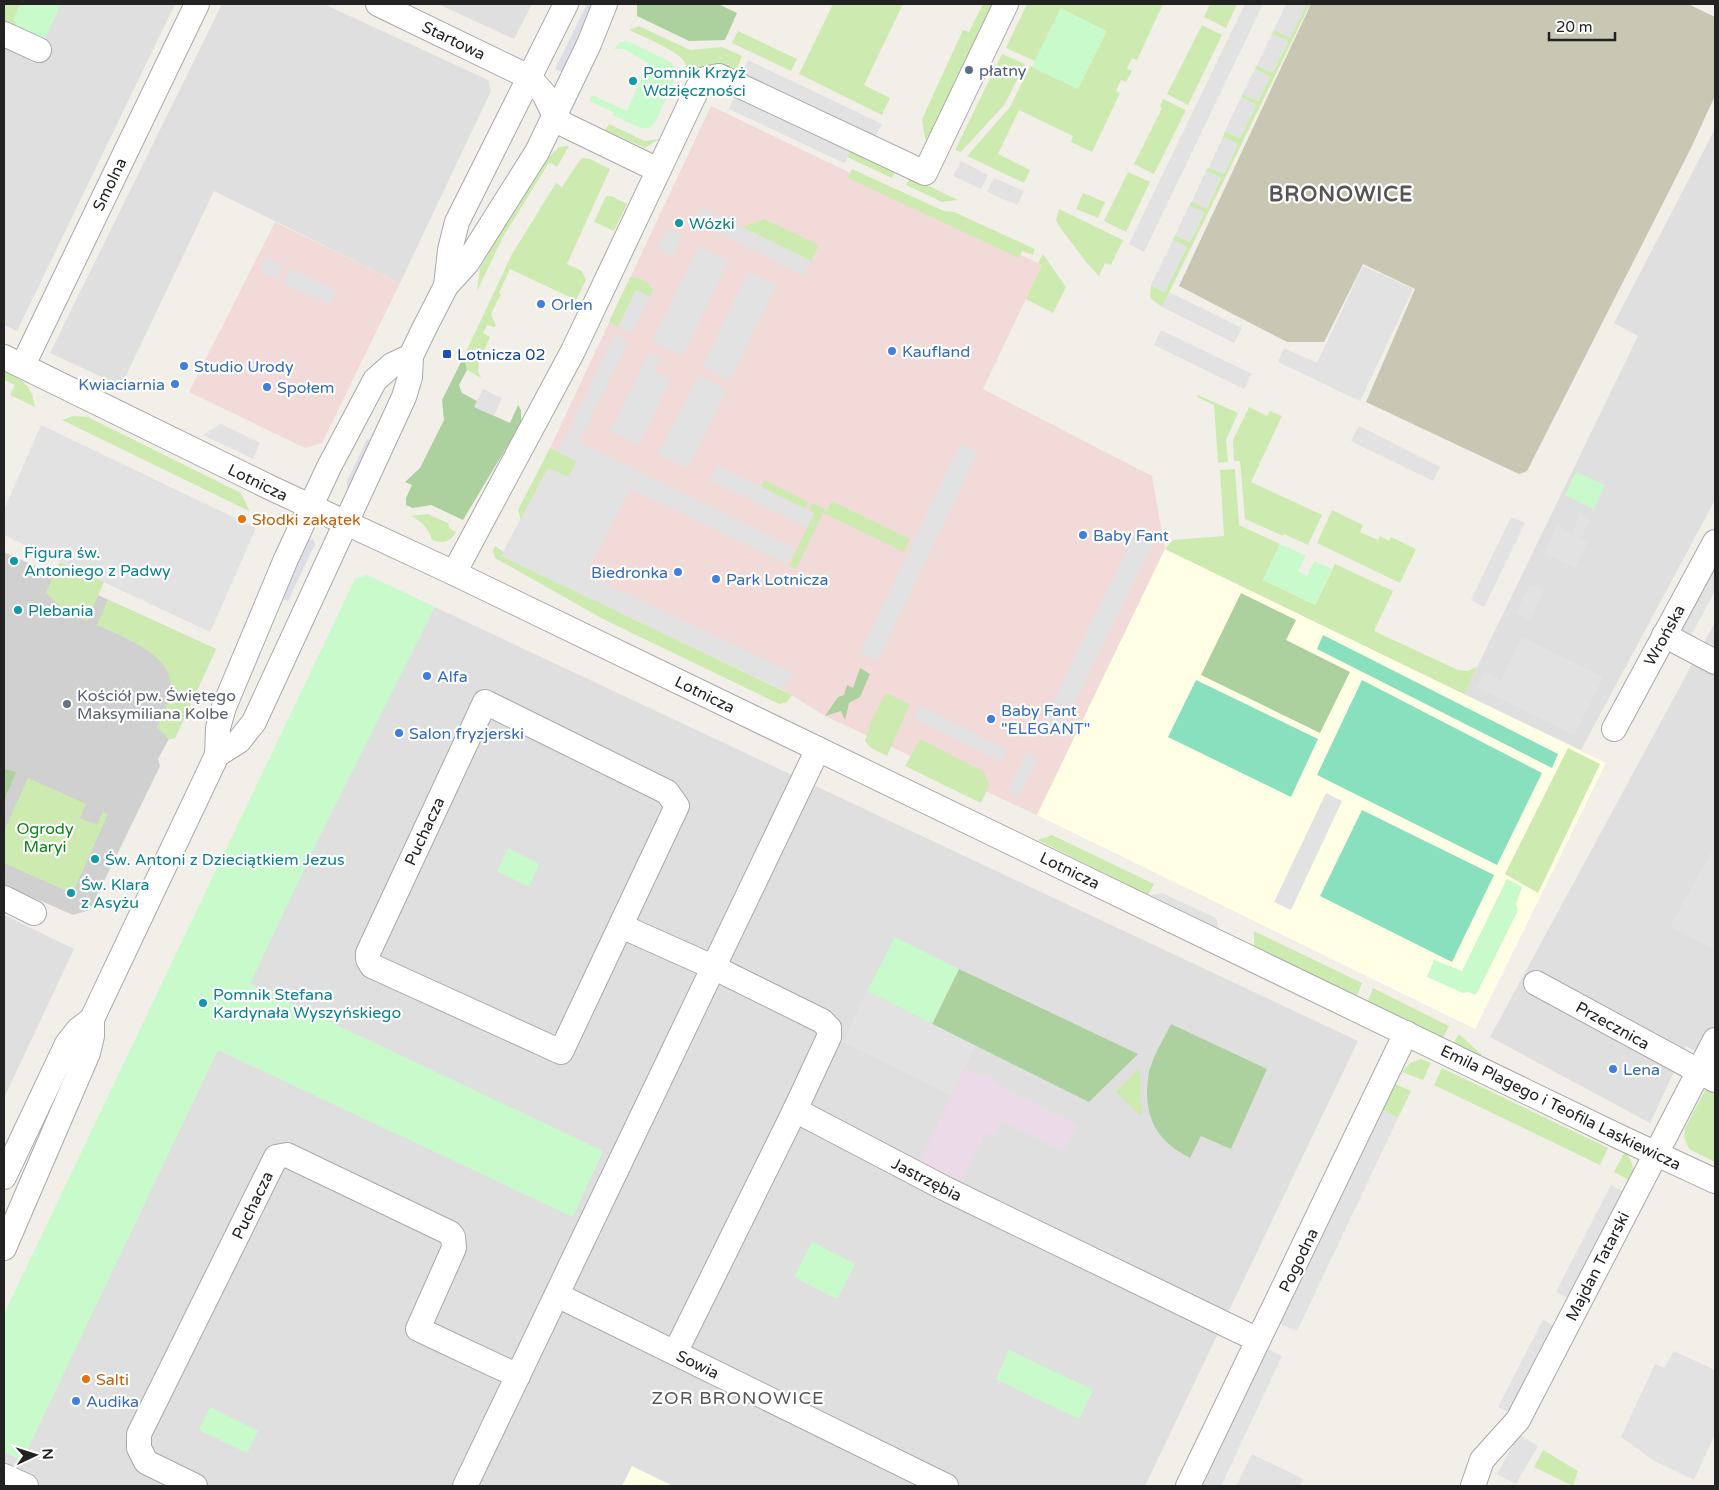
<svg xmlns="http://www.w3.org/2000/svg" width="1719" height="1490" font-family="'Varela Round',sans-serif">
	<rect width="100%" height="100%" fill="#f2efe9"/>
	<g fill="#e0dfdf">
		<path d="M4,4H175L17,331L4,325Z"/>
		<path d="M222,4H324L488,80L491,91L400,283L214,191L121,386L50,353Z"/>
		<path d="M438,4H532L514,39Z"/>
		<path d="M1715,129V500L1581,750L1464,694L1638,336L1614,323Z"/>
		<path d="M405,593L1358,1041L1145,1486H4V1440Z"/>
		<path d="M1715,622V1062L1686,1046L1650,1123L1490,1037Z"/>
		<path d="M4,915L74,949L4,1098Z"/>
	</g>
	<g fill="#f2dad9">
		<path d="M711,106L1042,265L983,389L1152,476L1165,549L1037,815L825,716L783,690L501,556L548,468L576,461L550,448Z"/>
		<path d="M275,222L400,283L322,443L305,448L189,392Z"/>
	</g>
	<path fill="#ebdbe8" d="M965,1068L985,1077L990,1076L995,1079L994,1083L1077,1125L1064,1151L1001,1121L994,1137L985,1133L958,1190L916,1168Z"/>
	<g fill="#ffffe5">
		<path d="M1165,549L1606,763L1475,1029L1037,815Z"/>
		<path d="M632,1466L673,1486H622Z"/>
	</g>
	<path fill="#d0d0d0" d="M4,552L216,649L175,738L169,739L158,759L160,766L90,910L73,915L4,885Z"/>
	<path fill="#c7c7b4" d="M1311,4H1688L1715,17V96L1690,150L1527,471L1519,474L1366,402L1415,289L1363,264L1324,342H1287L1179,286Z"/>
	<g fill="#cdebb0">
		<path d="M4,4H20L14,18L16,26L4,20Z"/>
		<path d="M833,4H903L864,85L890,98L882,115L799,74Z"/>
		<path d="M983,4H996L930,142L925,139L922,119L963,30L969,32Z"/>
		<path d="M1027,4H1163L1137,60L1132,58L1127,69L1132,71L1126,82L1121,80L1116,91L1120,93L1092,152L1071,142L1073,136L1019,110L998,154L1030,170L1024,183L967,156L1010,107L1030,66L1078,89L1061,8L1035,61L1006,48Z"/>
		<path d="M1210,4H1237L1226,28L1204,17Z"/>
		<path d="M1307,4H1310L1162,307L1150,298L1151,285L1164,292L1187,247L1173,240L1175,235L1190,242L1204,213L1189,206L1192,201L1207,208L1221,178L1206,171L1209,167L1224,174L1238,144L1223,137L1225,131L1240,138L1256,105L1241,97L1242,94L1258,101L1270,77L1255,69L1257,65L1272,73L1288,42L1272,34L1274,30L1290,37Z"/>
		<path d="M1202,25L1222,35L1188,105L1167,94Z"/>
		<path d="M639,26L690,50L722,47L742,56L736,71L725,67L691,77L686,84C687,76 688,69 684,61C678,51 641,36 629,30Z"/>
		<path d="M738,31L797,59L791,71L732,43Z"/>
		<path d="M1002,54L1025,64L1005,104L961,152L955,150Z"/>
		<path d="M1163,99L1186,110L1154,174L1134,164L1162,108L1160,106Z"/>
		<path d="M609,124L645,141L659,139L645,148L605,130Z"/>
		<path d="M569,146L557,167L551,163L548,164L503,237L477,291L480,268L514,209L549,157L559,147Z"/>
		<path d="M851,150L895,171L892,178L847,157Z"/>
		<path d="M583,158L590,159L610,169L567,264L582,271L586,280L576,300L510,269L499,293L501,294L491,314L496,326L494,327L487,325L483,333L490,337L484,351L476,348L471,357L479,361L478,370L481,378L467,370L464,356L512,254L556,183L562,187L580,160Z"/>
		<path d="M852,169L944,211L954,212L1035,249L1033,255L1022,251L1019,258L848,178Z"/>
		<path d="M1128,172L1150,182L1126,232L1104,221Z"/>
		<path d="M910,177L958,200L942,202L906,185Z"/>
		<path d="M1083,193L1105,202L1098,218L1076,209Z"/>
		<path d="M606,196H611L627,204L614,231L594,222Z"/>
		<path d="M1059,209L1123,240L1111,265L1105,263L1099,276L1086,262L1059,226L1056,220Z"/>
		<path d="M764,219L819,245L811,261L742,227Z"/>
		<path d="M1043,254L1066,287L1053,313L1026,299L1042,265L1038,263Z"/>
		<path d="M630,277C639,277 650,282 653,290L650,297L636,290L618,327L609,322Z"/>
		<path d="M4,371C23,380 32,385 35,407L10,395L15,385L4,380Z"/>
		<path d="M1198,395L1238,413L1226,440L1228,462L1218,463L1214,405L1197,397Z"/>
		<path d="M1249,407L1267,416L1270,411L1282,416L1251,482L1322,515L1308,545L1284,534L1283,536L1245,519L1240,461H1234L1233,440Z"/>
		<path d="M73,416L88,417L241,493L249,510V511L62,420Z"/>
		<path d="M550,448L577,461L569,478L548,468L521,520L518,510Z"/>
		<path d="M1235,469L1239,525L1280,544L1263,580L1315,605L1335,564L1393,591L1374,631L1458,670L1467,671L1477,667L1464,694L1165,549L1173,540L1224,536L1220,470Z"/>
		<path d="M764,480L808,502L806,509L761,487Z"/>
		<path d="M832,501L910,539L904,552L823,513L796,569L789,566L814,513L809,510L813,503L827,510Z"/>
		<path d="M1332,510L1363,525L1360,532L1378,540L1380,536L1389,541L1391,537L1416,549L1400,583L1317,543Z"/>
		<path d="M428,514L448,523L450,529L456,532C450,542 443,544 432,540C428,527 422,522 411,516Z"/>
		<path d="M495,546L504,552L502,556L792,695L787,702L779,704L603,619L495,558L493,551Z"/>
		<path d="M60,562L104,582L87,621L65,612L46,592Z"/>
		<path d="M108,600L216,649L175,738L169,739L157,727C162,715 171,700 171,687C172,654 121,636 97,625Z"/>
		<path d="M886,693L910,704L887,756L871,748L865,741L871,721Z"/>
		<path d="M920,739L984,772L989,785L981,803L905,766Z"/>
		<path d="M1568,748L1600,764L1538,893L1505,874Z"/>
		<path d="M28,778L86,804L80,818L97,825L103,812L108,814L74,890L69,892L4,863V831Z"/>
		<path d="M1052,835L1154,884L1148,895L1038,840Z"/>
		<path d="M1254,931L1362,983L1357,996L1254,947Z"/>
		<path d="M1373,988L1449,1026L1443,1038L1367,1003Z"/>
		<path d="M1459,1034L1482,1055L1476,1056L1453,1043Z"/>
		<path d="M1421,1059L1431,1063L1423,1080L1402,1072L1410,1063Z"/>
		<path d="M1140,1068V1094L1142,1114L1140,1115L1117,1093V1090Z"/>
		<path d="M1442,1068L1608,1148L1600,1165L1434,1085Z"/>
		<path d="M1393,1083L1411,1091L1398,1118L1382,1110Z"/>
		<path d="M1707,1087L1715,1091V1162L1689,1149L1684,1137L1685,1128Z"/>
		<path d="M1625,1151C1632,1162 1636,1169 1632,1182L1614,1172Z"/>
		<path d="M1543,1450L1578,1471L1573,1486L1534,1467Z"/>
	</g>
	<g fill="#add19e">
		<path d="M637,4H718L737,13L725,40L689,41L637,16Z"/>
		<path d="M464,356L467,370L459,385L462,393L477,401L475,407L510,423L518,405L521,410V423L463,520L431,505L413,508L406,505V498L412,485L405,482L420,468L444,420L442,400Z"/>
		<path d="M1241,593L1296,620L1286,640L1350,672L1320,733L1201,675Z"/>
		<path d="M860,668L870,674L860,697L849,703L845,720L841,711L825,716L838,697L844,695L847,685L853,688Z"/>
		<path d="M4,769L16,772L4,801Z"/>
		<path d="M959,969L1138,1054L1089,1102L932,1024Z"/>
		<path d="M1171,1024L1267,1069L1231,1149L1201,1136L1190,1158C1160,1142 1147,1124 1147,1090C1148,1080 1148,1071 1152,1063C1157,1049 1165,1037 1171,1024Z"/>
	</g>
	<g fill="#c8facc">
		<path d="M20,4H61L45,39L16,26L14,18Z"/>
		<path d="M1061,8L1107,31L1078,89L1032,67Z"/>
		<path d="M625,40L671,62L676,71V76L655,123L650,128H640L613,115L614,112L589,101L592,95L627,111L648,63L624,49H614L620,42H624Z"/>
		<path d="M1576,472L1605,485L1594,509L1565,495Z"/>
		<path d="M1280,544L1306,556L1298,571L1307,576L1314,561L1332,569L1315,605L1263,580Z"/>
		<path d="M367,575L435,607L319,838L250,984L603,1151L573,1217L218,1050L22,1461L4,1452V1314L355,579Z"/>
		<path d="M508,848L539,864L529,887L497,871Z"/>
		<path d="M1507,879L1522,887L1516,904L1518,910L1476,995L1468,992L1463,993L1427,977L1434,960L1462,971Z"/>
		<path d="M895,937L959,969L932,1024L867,991Z"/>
		<path d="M812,1242L855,1264L837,1299L794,1277Z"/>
		<path d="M1009,1350L1093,1390L1079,1419L996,1379Z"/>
		<path d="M210,1407L258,1431L247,1453L199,1430Z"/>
	</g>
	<g fill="#88e0be">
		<path d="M1323,635L1558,754L1552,768L1317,649Z"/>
		<path d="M1196,680L1318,739L1291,797L1168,737Z"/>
		<path d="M1362,680L1542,773L1497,865L1317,775Z"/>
		<path d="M1362,810L1494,875L1452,962L1320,896Z"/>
	</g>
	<g fill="#e2e2e2">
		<path d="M1245,4H1263L1144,252L1129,244Z"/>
		<path d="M1286,4H1307L1290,37L1274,30Z"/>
		<path d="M1272,34L1288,41L1272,73L1257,65Z"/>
		<path d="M748,60L882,124L874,139L741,75Z"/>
		<path d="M1255,69L1270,77L1258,101L1242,94Z"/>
		<path d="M736,94L851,150L844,163L729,109Z"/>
		<path d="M1241,97L1256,105L1240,138L1225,131Z"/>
		<path d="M1223,137L1238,144L1224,174L1209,167Z"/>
		<path d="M961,161L988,175L981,189L953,176Z"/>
		<path d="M1206,171L1221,178L1206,209L1192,201Z"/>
		<path d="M994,178L1024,191L1017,205L987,192Z"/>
		<path d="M1189,206L1204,212L1190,242L1175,235Z"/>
		<path d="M701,207L811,261L804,276L695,220Z"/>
		<path d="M668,228L682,235L672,257L657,249Z"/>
		<path d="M1173,240L1187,247L1165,292L1151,285Z"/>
		<path d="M698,246L729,261L683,356L652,342Z"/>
		<path d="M266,257L283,266L277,280L259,271Z"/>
		<path d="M1363,266L1413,289L1360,401L1278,362L1284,348L1317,363Z"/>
		<path d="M290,268L336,291L329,305L283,283Z"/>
		<path d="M748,271L777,285L730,381L702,367Z"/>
		<path d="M636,290L650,297L632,333L618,327Z"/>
		<path d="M1169,292L1242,328L1234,343L1162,307Z"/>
		<path d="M1161,330L1252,374L1244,389L1154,345Z"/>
		<path d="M615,334L629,341L579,442L795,548L787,564L631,489L586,574L793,673L783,690L501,556L548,468L569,477L576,461L558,452Z"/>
		<path d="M649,353L661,358L655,372L671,379L639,445L610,432Z"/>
		<path d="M698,375L727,390L688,469L658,454Z"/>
		<path d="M483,389L502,398L494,416L474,407Z"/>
		<path d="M221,424L260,443L253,459L203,435Z"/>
		<path d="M41,425L256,528L210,632L4,535V510Z"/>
		<path d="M1359,426L1440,467L1433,481L1351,441Z"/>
		<path d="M960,444L978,452L878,662L860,653Z"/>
		<path d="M717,465L814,513L807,528L710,480Z"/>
		<path d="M1580,515L1590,520L1581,538L1588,542L1575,568L1544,553L1557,525L1572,533Z"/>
		<path d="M1511,517L1525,523L1484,607L1471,600Z"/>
		<path d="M1138,528L1156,537L1059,735L1041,726Z"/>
		<path d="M1715,557V591L1688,641L1674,634Z"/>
		<path d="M1530,584L1544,591L1530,620L1516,613Z"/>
		<path d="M1522,637L1603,677L1574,735L1476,687L1484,672L1501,680Z"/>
		<path d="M920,706L1007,749L1001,762L914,719Z"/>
		<path d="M1027,752L1038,758L1019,797L1008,791Z"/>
		<path d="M1326,793L1342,801L1291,910L1274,902Z"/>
		<path d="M1715,846V950L1670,926Z"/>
		<path d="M1162,893L1216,918L1219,929L1150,895Z"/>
		<path d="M867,991L976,1046L951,1095L843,1042Z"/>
		<path d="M1382,1110L1398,1118L1297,1331L1280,1324Z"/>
		<path d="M1611,1185L1626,1193L1571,1299L1556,1292Z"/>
		<path d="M1543,1320L1556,1327L1512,1414L1498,1407Z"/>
		<path d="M1268,1349L1282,1356L1221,1486H1202Z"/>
		<path d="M1674,1351L1715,1370V1434L1694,1480L1653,1460L1621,1437L1655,1364L1664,1368Z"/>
		<path d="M1519,1435L1538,1446L1516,1484L1497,1474Z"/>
		<path d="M1252,1454L1303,1479L1300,1486H1236Z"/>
	</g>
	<g fill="#dddde8">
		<path d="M587,4L593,7L562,72L555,69Z"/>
		<path d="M367,439L372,441L352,484L347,488V481Z"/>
		<path d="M313,539L315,544L288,601L280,598L307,541Z"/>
	</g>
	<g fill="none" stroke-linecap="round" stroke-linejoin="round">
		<defs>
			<g id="minor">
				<path d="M378,4L529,77L544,94L555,116L563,124L658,170"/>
				<path d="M4,34L39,50"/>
				<path d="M446,286L450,250L457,222L566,4"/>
				<path d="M4,357L271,488L454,573L1622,1138L1715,1181"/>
				<path d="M23,365L197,4"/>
				<path d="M454,573L573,351L699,85L705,79L719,76L925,173L1006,4"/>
				<path d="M1664,635L1715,662"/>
				<path d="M485,702L667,792L677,806L561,1052L372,966L368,959V953Z"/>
				<path d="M1614,729L1715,542"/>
				<path d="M217,755L239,741L254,722L404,397L410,377L411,356L424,329L446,286L467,263L537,152L589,44L605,4"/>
				<path d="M4,898L34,913"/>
				<path d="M621,926L715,968L822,1021L829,1028V1037L795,1110L675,1353"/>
				<path d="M1536,983L1715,1080"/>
				<path d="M795,1110L944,1188L1258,1340"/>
				<path d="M4,1177L67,1044L78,1030L92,1019L217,755L218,728L224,707L286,559L329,467L375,380L392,365L411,356"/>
				<path d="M4,1248L88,1053L92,1036V1019"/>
				<path d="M557,1295L946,1486"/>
				<path d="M4,1476L26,1486"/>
				<path d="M195,1486L146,1462L139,1448V1434L276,1157L287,1155L450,1233L453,1237L454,1248L418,1329L518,1376"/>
				<path d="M465,1486L818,749"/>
				<path d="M1188,1486L1406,1033"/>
				<path d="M1473,1486L1482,1460L1518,1420L1715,1040"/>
			</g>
		</defs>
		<use href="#minor" stroke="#a9a9a9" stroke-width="26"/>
		<use href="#minor" stroke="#fff" stroke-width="24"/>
	</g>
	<circle fill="#5c6f8a" stroke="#fff" stroke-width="2" cx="969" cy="70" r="5"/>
	<g fill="#0f9aa8" stroke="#fff" stroke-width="2">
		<circle cx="633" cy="81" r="5"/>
		<circle cx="679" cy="223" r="5"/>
		<circle cx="14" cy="561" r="5"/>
		<circle cx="18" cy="610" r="5"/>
		<circle cx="95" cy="859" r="5"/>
		<circle cx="71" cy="893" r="5"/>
		<circle cx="203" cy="1003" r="5"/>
	</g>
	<g fill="#3f7fe0" stroke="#fff" stroke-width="2">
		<circle cx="541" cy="304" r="5"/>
		<circle cx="892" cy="351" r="5"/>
		<circle cx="184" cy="366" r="5"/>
		<circle cx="175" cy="384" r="5"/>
		<circle cx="267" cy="387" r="5"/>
		<circle cx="1083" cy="535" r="5"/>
		<circle cx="678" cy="572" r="5"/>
		<circle cx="716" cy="579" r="5"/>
		<circle cx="427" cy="676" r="5"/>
		<circle cx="991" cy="719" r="5"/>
		<circle cx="399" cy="733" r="5"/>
		<circle cx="1613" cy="1069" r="5"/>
		<circle cx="76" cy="1401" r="5"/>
	</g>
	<rect fill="#1a4fb4" stroke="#fff" stroke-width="2" x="442" y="349" width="10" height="10" rx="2.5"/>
	<g fill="#e8710a" stroke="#fff" stroke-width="2">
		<circle cx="242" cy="519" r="5"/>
		<circle cx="86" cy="1379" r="5"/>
	</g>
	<circle fill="#6b7280" stroke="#fff" stroke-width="2" cx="67" cy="704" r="5"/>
	<g text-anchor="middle" stroke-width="4.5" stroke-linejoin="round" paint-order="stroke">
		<g font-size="16" fill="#222" stroke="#fff">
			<text transform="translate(454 40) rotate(26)" y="6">Startowa</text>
			<text transform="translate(109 184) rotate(-64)" y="6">Smolna</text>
			<text transform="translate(258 482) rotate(26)" y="6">Lotnicza</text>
			<text transform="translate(1664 635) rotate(-61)" y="6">Wrońska</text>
			<text transform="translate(705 694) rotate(26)" y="6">Lotnicza</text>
			<text transform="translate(424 831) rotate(-65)" y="6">Puchacza</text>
			<text transform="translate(1070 870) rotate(26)" y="6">Lotnicza</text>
			<text transform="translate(1613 1025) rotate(29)" y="6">Przecznica</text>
			<text transform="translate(1561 1107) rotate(26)" y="6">Emila Plagego i Teofila Laskiewicza</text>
			<text transform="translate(927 1179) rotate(27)" y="6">Jastrzębia</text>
			<text transform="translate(252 1205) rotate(-64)" y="6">Puchacza</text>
			<text transform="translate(1298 1260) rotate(-64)" y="6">Pogodna</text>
			<text transform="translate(1597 1266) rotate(-63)" y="6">Majdan Tatarski</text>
			<text transform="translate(698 1364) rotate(26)" y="6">Sowia</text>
		</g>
		<g font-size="16" fill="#4e5e75" stroke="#fff" text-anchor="start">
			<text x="979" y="76">płatny</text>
		</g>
		<g font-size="16" fill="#0d838f" stroke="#fff" text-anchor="start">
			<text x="643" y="78">Pomnik Krzyż<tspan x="643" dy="18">Wdzięczności</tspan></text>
			<text x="689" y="229">Wózki</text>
			<text x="24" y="558">Figura św.<tspan x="24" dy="18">Antoniego z Padwy</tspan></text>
			<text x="28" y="616">Plebania</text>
			<text x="105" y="865">Św. Antoni z Dzieciątkiem Jezus</text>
			<text x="81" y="890">Św. Klara<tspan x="81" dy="18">z Asyżu</tspan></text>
			<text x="213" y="1000">Pomnik Stefana<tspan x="213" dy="18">Kardynała Wyszyńskiego</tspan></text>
		</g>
		<g font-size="16" fill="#366cbe" stroke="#fff" text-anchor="start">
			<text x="551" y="310">Orlen</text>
			<text x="902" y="357">Kaufland</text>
			<text x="194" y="372">Studio Urody</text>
			<text x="165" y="390" text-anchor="end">Kwiaciarnia</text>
			<text x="277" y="393">Społem</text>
			<text x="1093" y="541">Baby Fant</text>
			<text x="668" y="578" text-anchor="end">Biedronka</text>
			<text x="726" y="585">Park Lotnicza</text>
			<text x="437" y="682">Alfa</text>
			<text x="1001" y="716">Baby Fant<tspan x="1001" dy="18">"ELEGANT"</tspan></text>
			<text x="409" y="739">Salon fryzjerski</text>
			<text x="1623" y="1075">Lena</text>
			<text x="86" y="1407">Audika</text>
		</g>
		<g font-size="16" fill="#164399" stroke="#fff" text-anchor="start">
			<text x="457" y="360">Lotnicza 02</text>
		</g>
		<g font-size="16" fill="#c56008" stroke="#fff" text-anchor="start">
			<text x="252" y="525">Słodki zakątek</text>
			<text x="96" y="1385">Salti</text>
		</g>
		<g font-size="16" fill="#5b616d" stroke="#fff" text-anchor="start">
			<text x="77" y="701">Kościół pw. Świętego<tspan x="77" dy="18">Maksymiliana Kolbe</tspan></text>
		</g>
		<g font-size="16" fill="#0c8416" stroke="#fff">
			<text x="45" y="834">Ogrody<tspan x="45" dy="18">Maryi</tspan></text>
		</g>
		<g font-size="18" letter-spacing="1" fill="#555" stroke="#fff">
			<text x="738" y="1404">ZOR BRONOWICE</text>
		</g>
		<g font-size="21" font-weight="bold" letter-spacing="1" fill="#555" stroke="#fff">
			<text x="1341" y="201">BRONOWICE</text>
		</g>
	</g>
	<rect width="1719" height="1490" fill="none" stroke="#222222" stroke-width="10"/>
	<g transform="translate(35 1455) rotate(86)" stroke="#ffffff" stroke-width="4" paint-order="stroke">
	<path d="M0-4L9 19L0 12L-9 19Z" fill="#222222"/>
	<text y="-8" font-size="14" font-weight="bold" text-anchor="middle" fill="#222222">N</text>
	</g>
	<path d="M1549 32v8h66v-8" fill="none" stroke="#222222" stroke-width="2.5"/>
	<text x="1556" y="32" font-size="15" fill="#222222" stroke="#ffffff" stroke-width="4" paint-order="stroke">20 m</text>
</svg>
